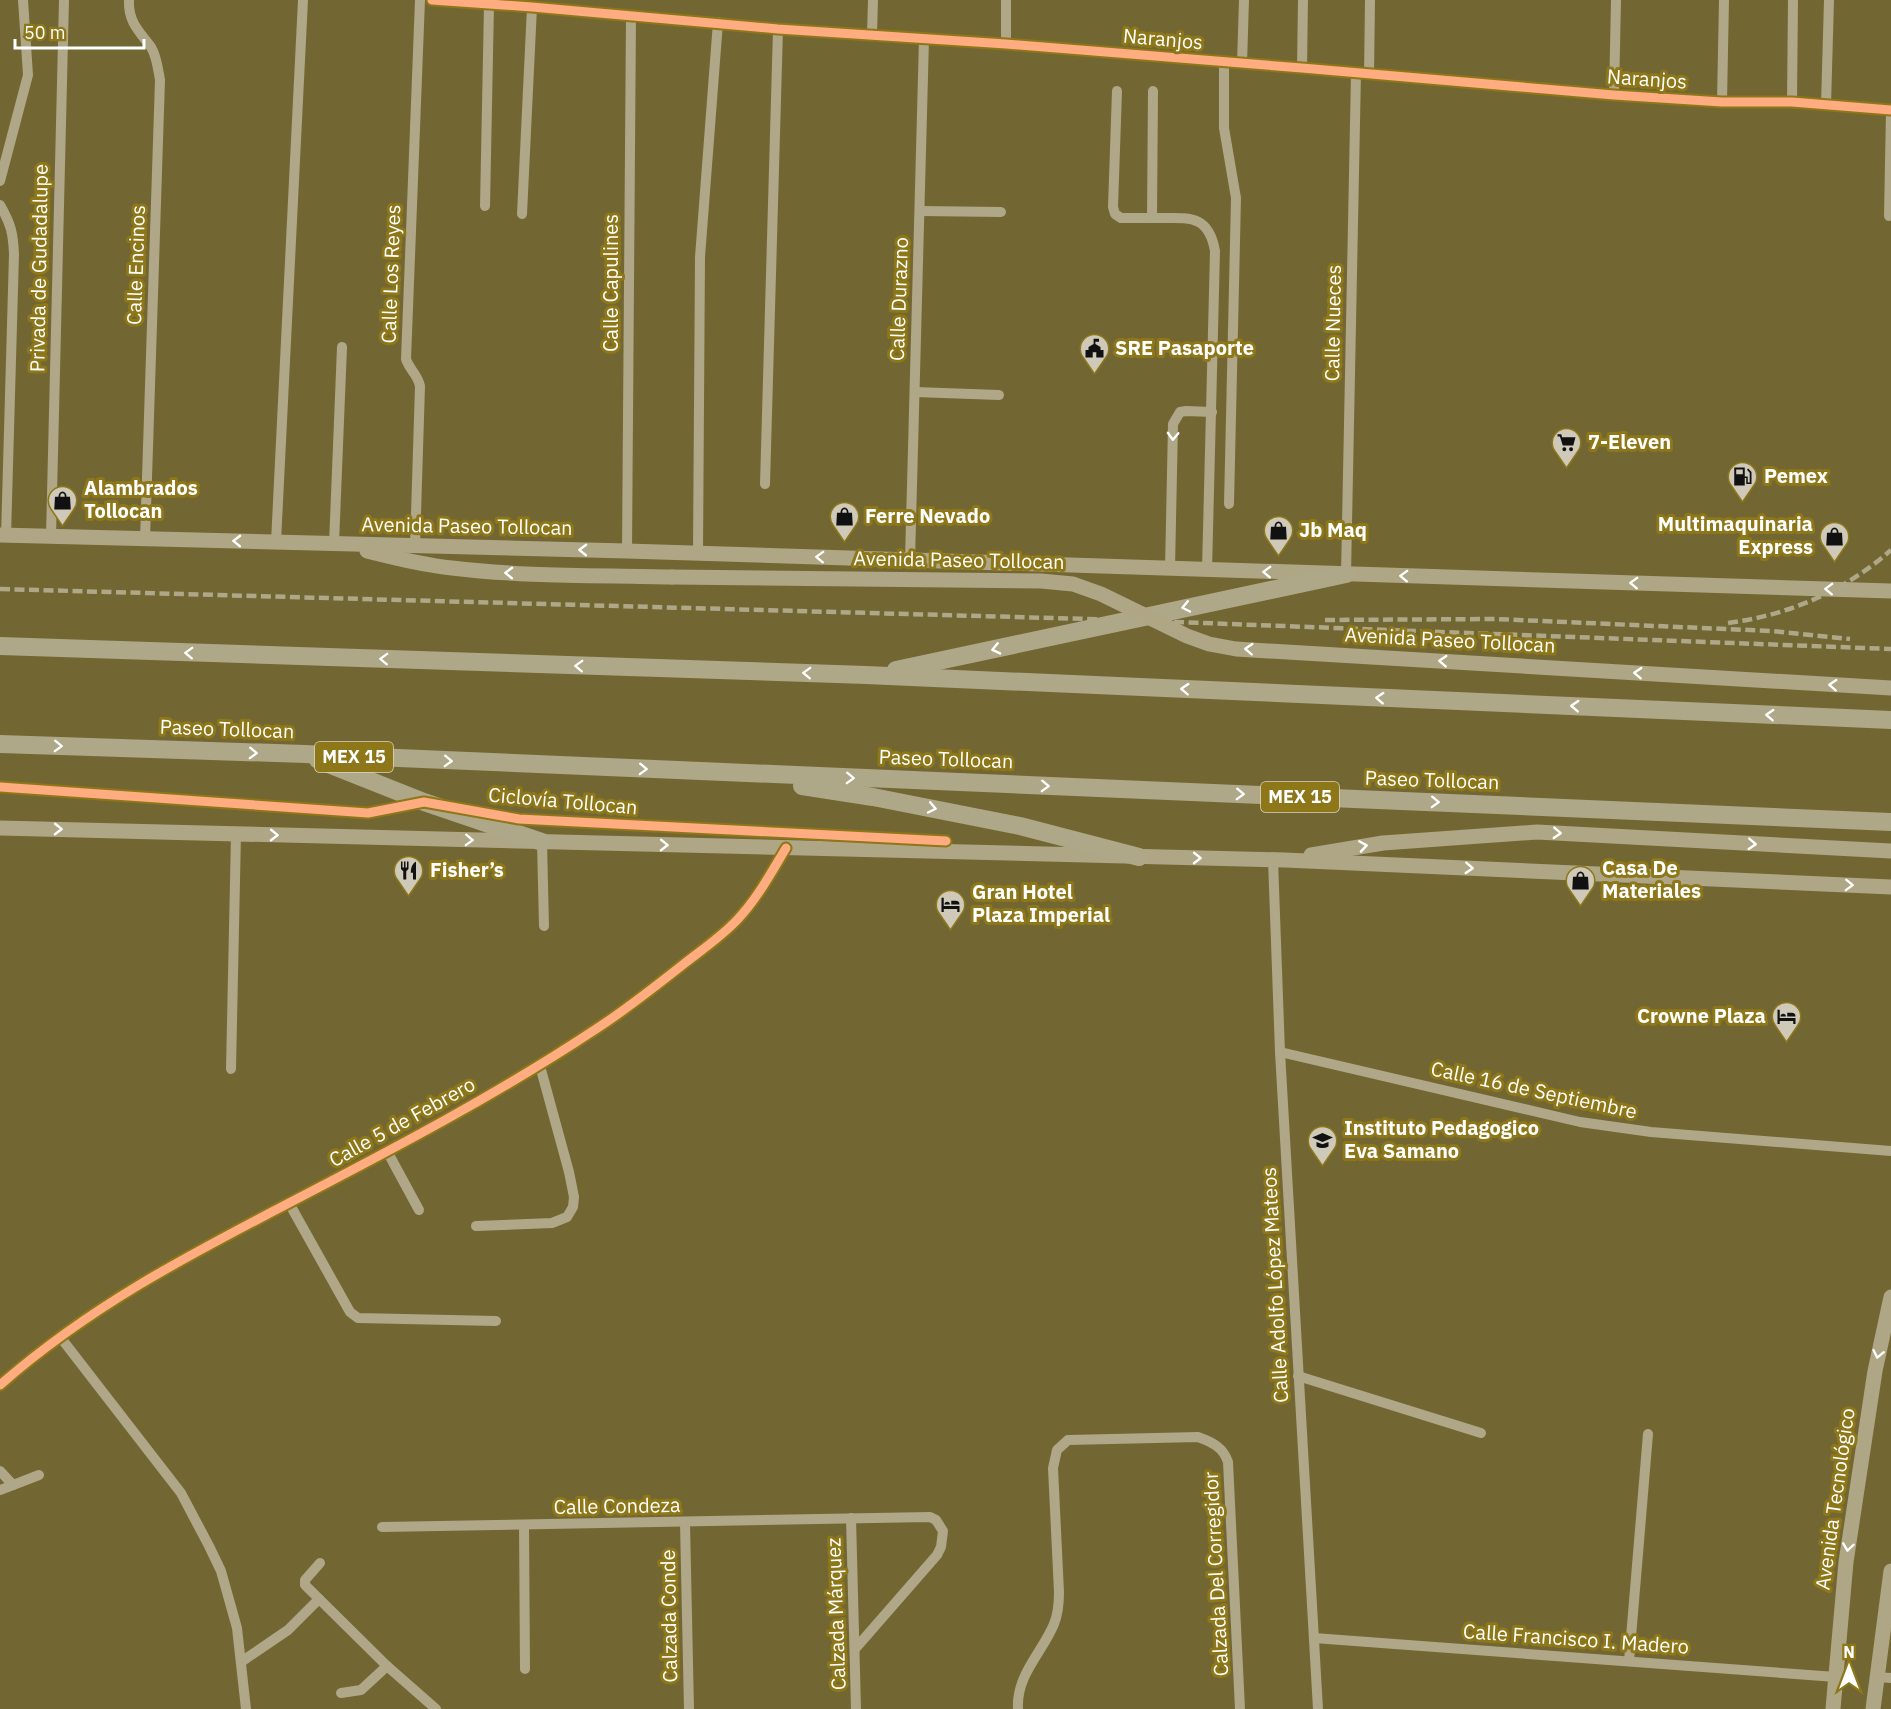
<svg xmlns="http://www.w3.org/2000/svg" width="1891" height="1709" font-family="'IBM Plex Sans',sans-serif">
	<rect width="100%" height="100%" fill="#726633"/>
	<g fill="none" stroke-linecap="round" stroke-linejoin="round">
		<g stroke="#afa787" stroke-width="10">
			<path d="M129,0C128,22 139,31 151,47C157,57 158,69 160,80L145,539"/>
			<path d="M432,0L532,7L778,29L1006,44L1302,68L1614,95L1722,102H1792L1891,110"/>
			<path d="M872,35L873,0"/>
			<path d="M1006,44V0"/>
			<path d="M1224,63V128L1236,198L1229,504"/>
			<path d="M1242,64L1244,0"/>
			<path d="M1302,68L1303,0"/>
			<path d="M1369,75L1370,0"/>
			<path d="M1117,91L1113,207L1115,214L1121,218H1152"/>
			<path d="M1153,91L1152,218C1185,219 1208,211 1215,251L1207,570"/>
			<path d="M1614,95L1616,0"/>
			<path d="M1722,102L1724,0"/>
			<path d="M1792,102L1793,0"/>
			<path d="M1826,105L1829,0"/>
			<path d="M0,181L28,75L23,0"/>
			<path d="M0,205C11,224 13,233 14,254L6,536"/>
			<path d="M485,206L489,5"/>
			<path d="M920,211L1001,212"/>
			<path d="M522,214L532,7"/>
			<path d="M1889,216L1891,110"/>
			<path d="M915,392L999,395"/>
			<path d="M765,484L778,29"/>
			<path d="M51,536L64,0"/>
			<path d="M276,542L303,0"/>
			<path d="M334,544L342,347"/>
			<path d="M415,546L420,386C418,375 409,369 406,359L420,0"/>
			<path d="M627,551L631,16"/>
			<path d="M698,553L700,257L718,22"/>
			<path d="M910,560L924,39"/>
			<path d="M1170,569L1173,424L1180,412L1186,411L1212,412"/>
			<path d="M1346,574L1356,73"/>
			<path d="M542,842L544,926"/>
			<path d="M1273,860L1280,1052L1318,1709"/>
			<path d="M1280,1052L1580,1122L1651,1132L1891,1151"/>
			<path d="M231,1069L236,834"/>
			<path d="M387,1151L419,1210"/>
			<path d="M289,1203L350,1312L358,1318L496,1321"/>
			<path d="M476,1226L552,1223L567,1217L573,1207L574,1197L569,1172L540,1066"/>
			<path d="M61,1338L181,1493L209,1546L221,1571L237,1628L246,1709"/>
			<path d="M1298,1376L1481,1433"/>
			<path d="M0,1385C89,1307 185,1257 289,1203C393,1149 498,1094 596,1029C627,1009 656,986 685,963C703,949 722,936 737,920C757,899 771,873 786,848"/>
			<path d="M0,1471L13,1485"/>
			<path d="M0,1490L39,1475"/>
			<path d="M851,1518L856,1709"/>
			<path d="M685,1523L689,1709"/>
			<path d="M524,1525L525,1669"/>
			<path d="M382,1527L930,1517L936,1520L943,1531L941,1547L937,1555L855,1649"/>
			<path d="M320,1563L305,1580V1585L387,1666L436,1709"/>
			<path d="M1314,1638L1836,1677"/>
			<path d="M1629,1661L1648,1434"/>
			<path d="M241,1662L288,1630L319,1599"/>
			<path d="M1876,1677L1891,1678"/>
			<path d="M341,1693L361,1690L387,1666"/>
			<path d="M1018,1709C1016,1675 1042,1653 1054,1624C1058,1614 1059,1603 1059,1592L1053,1468L1057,1450L1068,1440L1198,1437C1212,1442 1223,1447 1228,1462L1240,1709"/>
		</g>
		<g stroke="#aea685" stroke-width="15">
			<path d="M0,535L627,551L1891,591"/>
			<path d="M367,551C395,558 423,565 452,568C525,577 599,575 672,577"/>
			<path d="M0,828L1285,860L1891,887"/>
			<path d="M1311,855L1383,843L1537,832L1891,851"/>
			<path d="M1833,1709L1846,1562L1875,1371L1891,1297"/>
			<path d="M1873,1709L1891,1571"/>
		</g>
		<g stroke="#aea788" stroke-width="18">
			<path d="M0,646L866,675L1891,720"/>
			<path d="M896,670L1346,574"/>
			<path d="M0,744L305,754L1891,822"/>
			<path d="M318,760L424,802L542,842"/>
			<path d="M802,786L873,797L1020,826L1139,857"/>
		</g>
		<g stroke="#aea788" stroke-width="4.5" stroke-dasharray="10 4.5" stroke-linecap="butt">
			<path d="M0,589L1124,620L1891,649"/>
			<path d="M1325,620L1495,619L1772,631L1850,639"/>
			<path d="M1728,623C1789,615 1845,591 1891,550"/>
		</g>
		<path stroke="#aea685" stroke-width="15" d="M672,577L1041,581L1073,584L1101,594L1187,636L1209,644L1236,649L1891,688"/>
		<defs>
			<g id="cycleway">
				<path d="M432,0L532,7L778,29L1006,44L1302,68L1614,95L1722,102H1792L1891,110"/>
				<path d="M0,787L368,813L424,802L519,819L946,841"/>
				<path d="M0,1385C89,1307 185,1257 289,1203C393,1149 498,1094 596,1029C627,1009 656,986 685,963C703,949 722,936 737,920C757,899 771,873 786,848"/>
			</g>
		</defs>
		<use href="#cycleway" stroke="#8d7718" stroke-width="13"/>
		<use href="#cycleway" stroke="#ffac80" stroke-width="9"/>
	</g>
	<defs><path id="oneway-chevron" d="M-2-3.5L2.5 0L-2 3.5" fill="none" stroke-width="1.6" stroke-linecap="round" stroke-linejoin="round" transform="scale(1.5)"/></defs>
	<g stroke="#fff">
		<use href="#oneway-chevron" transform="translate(1173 436) rotate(92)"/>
		<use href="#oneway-chevron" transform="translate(237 541) rotate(-179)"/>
		<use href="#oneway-chevron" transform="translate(583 550) rotate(-179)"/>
		<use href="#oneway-chevron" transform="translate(820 557) rotate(-178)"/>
		<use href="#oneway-chevron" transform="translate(1267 572) rotate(-178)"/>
		<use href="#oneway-chevron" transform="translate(509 573) rotate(-179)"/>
		<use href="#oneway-chevron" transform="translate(1404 576) rotate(-178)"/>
		<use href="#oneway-chevron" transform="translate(1634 583) rotate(-178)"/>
		<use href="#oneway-chevron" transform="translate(1829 589) rotate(-178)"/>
		<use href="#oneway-chevron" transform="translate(1186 607) rotate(168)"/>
		<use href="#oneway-chevron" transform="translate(996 649) rotate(167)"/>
		<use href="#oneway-chevron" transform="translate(1249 649) rotate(-177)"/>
		<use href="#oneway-chevron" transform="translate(189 653) rotate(-178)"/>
		<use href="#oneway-chevron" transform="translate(384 659) rotate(-178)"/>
		<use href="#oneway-chevron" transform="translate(1443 661) rotate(-177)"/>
		<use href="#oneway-chevron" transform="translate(579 666) rotate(-178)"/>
		<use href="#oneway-chevron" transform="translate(807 673) rotate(-178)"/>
		<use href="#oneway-chevron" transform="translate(1638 673) rotate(-177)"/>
		<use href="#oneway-chevron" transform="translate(1833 685) rotate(-177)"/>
		<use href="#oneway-chevron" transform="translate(1185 689) rotate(-177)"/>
		<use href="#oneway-chevron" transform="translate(1380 698) rotate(-177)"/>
		<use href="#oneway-chevron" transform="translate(1575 706) rotate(-177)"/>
		<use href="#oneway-chevron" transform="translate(1770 715) rotate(-177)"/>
		<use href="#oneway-chevron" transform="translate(58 746) rotate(2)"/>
		<use href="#oneway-chevron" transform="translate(253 753) rotate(2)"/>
		<use href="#oneway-chevron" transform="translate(448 761) rotate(2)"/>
		<use href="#oneway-chevron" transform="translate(643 769) rotate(2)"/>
		<use href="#oneway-chevron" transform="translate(850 778) rotate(2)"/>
		<use href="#oneway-chevron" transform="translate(1045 786) rotate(2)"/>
		<use href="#oneway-chevron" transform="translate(1240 794) rotate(2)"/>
		<use href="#oneway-chevron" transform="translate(1435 802) rotate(2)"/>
		<use href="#oneway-chevron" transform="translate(932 808) rotate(12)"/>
		<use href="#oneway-chevron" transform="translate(58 829) rotate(1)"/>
		<use href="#oneway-chevron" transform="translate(1557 833) rotate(3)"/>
		<use href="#oneway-chevron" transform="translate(274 835) rotate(1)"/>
		<use href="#oneway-chevron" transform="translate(469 840) rotate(2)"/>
		<use href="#oneway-chevron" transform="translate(1752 844) rotate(3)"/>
		<use href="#oneway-chevron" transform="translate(664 845) rotate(1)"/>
		<use href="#oneway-chevron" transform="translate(1363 846) rotate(-9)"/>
		<use href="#oneway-chevron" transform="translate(1197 858) rotate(1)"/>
		<use href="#oneway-chevron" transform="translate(1469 868) rotate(3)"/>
		<use href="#oneway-chevron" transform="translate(1849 885) rotate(2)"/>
		<use href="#oneway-chevron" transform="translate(1878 1354) rotate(102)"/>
		<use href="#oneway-chevron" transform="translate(1848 1547) rotate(98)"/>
	</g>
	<defs>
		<symbol id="civic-pin" viewBox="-11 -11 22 30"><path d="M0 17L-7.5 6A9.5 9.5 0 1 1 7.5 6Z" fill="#cec9b8" stroke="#8d7718"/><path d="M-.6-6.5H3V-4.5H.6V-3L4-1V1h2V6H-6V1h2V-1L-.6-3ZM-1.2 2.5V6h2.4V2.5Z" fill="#111"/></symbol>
		<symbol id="supermarket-pin" viewBox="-11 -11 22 30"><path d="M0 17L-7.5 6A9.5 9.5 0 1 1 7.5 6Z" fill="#cec9b8" stroke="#8d7718"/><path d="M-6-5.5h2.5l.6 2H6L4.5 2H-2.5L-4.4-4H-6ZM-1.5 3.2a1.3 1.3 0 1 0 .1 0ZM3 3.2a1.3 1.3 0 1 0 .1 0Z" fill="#111"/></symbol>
		<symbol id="fuel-pin" viewBox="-11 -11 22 30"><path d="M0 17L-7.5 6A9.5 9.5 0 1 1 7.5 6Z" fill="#cec9b8" stroke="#8d7718"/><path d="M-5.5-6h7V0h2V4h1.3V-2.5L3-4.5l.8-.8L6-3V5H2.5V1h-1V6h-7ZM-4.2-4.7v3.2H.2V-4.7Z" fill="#111"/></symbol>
		<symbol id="shop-pin" viewBox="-11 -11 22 30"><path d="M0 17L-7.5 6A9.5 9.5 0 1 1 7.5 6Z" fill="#cec9b8" stroke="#8d7718"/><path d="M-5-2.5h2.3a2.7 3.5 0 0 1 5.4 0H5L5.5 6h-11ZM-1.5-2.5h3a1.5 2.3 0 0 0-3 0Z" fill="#111"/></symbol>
		<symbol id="restaurant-pin" viewBox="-11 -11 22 30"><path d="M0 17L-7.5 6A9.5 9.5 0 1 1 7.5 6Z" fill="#cec9b8" stroke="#8d7718"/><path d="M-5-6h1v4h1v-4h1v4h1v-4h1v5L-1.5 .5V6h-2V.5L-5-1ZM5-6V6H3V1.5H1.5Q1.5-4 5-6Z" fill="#111"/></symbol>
		<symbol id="hotel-pin" viewBox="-11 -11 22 30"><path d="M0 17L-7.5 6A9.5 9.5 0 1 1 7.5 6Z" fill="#cec9b8" stroke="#8d7718"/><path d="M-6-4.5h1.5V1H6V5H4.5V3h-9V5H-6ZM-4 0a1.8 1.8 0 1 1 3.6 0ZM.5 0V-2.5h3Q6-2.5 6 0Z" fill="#111"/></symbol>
		<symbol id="school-pin" viewBox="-11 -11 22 30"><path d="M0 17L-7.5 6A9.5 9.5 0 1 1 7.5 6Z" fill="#cec9b8" stroke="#8d7718"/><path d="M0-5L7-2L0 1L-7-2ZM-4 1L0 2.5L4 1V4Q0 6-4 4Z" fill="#111"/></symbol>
	</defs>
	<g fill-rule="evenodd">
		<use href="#civic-pin" x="1078" y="332" width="33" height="45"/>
		<use href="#supermarket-pin" x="1550" y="426" width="33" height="45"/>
		<use href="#fuel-pin" x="1726" y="460" width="33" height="45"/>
		<use href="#shop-pin" x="46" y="484" width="33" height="45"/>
		<use href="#shop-pin" x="828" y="500" width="33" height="45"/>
		<use href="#shop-pin" x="1262" y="514" width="33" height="45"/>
		<use href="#shop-pin" x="1818" y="520" width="33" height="45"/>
		<use href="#restaurant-pin" x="392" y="854" width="33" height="45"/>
		<use href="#shop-pin" x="1564" y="864" width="33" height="45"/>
		<use href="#hotel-pin" x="934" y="888" width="33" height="45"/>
		<use href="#hotel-pin" x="1770" y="1000" width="33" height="45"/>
		<use href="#school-pin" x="1306" y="1124" width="33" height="45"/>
	</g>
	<g text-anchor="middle" stroke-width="6" stroke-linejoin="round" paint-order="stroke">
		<g fill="#8d7718" stroke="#ddd6ba" stroke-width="1.5">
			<rect x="315" y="742" width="78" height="30" rx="4.5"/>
			<rect x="1261" y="782" width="78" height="30" rx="4.5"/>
		</g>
		<g font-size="18" font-weight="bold" fill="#fff">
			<text x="354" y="763">MEX 15</text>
			<text x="1300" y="803">MEX 15</text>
		</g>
		<g font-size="20" fill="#fff" stroke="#8d7718">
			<text transform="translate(1163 39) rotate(5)" y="7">Naranjos</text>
			<text transform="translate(1647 79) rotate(4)" y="7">Naranjos</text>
			<text transform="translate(136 265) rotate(-88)" y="7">Calle Encinos</text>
			<text transform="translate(39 268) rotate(-89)" y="7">Privada de Gudadalupe</text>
			<text transform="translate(391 274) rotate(-88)" y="7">Calle Los Reyes</text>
			<text transform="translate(611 283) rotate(-90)" y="7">Calle Capulines</text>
			<text transform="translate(899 299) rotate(-88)" y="7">Calle Durazno</text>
			<text transform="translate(1333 323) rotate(-89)" y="7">Calle Nueces</text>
			<text transform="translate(467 526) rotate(1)" y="7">Avenida Paseo Tollocan</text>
			<text transform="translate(959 560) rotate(1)" y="7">Avenida Paseo Tollocan</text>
			<text transform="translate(1450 640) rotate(3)" y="7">Avenida Paseo Tollocan</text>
			<text transform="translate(227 729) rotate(2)" y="7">Paseo Tollocan</text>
			<text transform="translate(946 759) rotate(2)" y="7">Paseo Tollocan</text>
			<text transform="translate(1432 780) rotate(2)" y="7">Paseo Tollocan</text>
			<text transform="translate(563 801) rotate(5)" y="7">Ciclovía Tollocan</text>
			<text transform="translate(1534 1090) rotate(12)" y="7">Calle 16 de Septiembre</text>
			<text transform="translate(402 1122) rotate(-29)" y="7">Calle 5 de Febrero</text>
			<text transform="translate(1275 1285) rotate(-93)" y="7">Calle Adolfo López Mateos</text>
			<text transform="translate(1835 1499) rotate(-82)" y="7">Avenida Tecnológico</text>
			<text transform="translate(617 1506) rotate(-1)" y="7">Calle Condeza</text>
			<text transform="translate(1216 1574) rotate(-93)" y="7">Calzada Del Corregidor</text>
			<text transform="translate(836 1614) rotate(-92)" y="7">Calzada Márquez</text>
			<text transform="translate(669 1616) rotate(-91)" y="7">Calzada Conde</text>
			<text transform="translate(1576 1639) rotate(4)" y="7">Calle Francisco I. Madero</text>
		</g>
		<g font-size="20" font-weight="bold" fill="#fff" stroke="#8d7718" text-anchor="start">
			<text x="1115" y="355">SRE Pasaporte</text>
			<text x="1588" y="449">7-Eleven</text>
			<text x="1764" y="483">Pemex</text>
			<text x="84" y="495">Alambrados<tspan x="84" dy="23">Tollocan</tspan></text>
			<text x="865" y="523">Ferre Nevado</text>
			<text x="1813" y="531" text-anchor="end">Multimaquinaria<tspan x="1813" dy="23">Express</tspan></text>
			<text x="1299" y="537">Jb Maq</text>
			<text x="1602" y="875">Casa De<tspan x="1602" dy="23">Materiales</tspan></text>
			<text x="430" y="877">Fisher’s</text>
			<text x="972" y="899">Gran Hotel<tspan x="972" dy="23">Plaza Imperial</tspan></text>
			<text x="1766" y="1023" text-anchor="end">Crowne Plaza</text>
			<text x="1344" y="1135">Instituto Pedagogico<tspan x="1344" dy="23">Eva Samano</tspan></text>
		</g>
	</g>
	<g transform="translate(1849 1667)" stroke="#8d7718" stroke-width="4.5" paint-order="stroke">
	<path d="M0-4.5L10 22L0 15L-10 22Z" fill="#ffffff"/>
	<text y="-9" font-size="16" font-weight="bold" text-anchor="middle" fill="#ffffff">N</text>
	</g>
	<path d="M15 39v9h129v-9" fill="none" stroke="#ffffff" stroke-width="3"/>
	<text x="24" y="39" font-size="18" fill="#ffffff" stroke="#8d7718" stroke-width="4.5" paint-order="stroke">50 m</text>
</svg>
